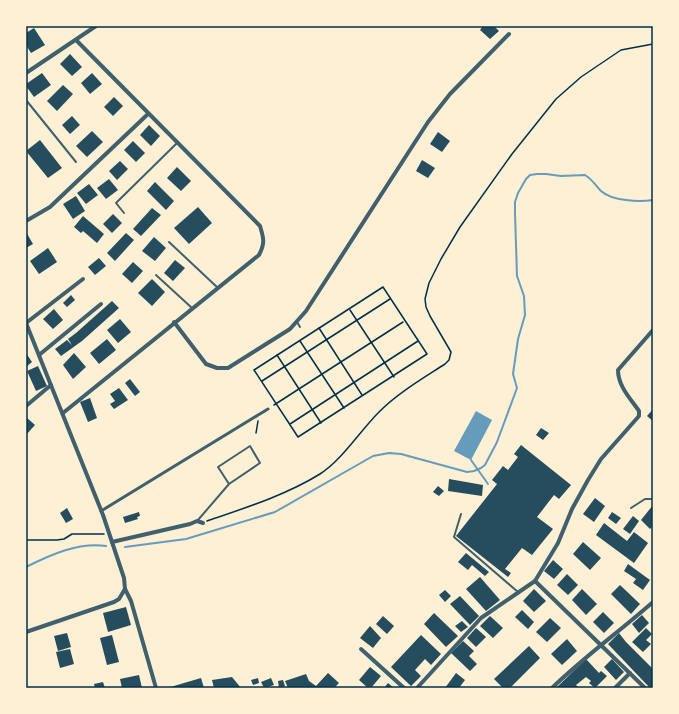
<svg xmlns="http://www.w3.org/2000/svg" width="679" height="714" font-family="Signika,sans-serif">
	<rect width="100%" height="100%" fill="#fdf0d5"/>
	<path fill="#669bbc" d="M476,411L492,420L471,460L454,451Z"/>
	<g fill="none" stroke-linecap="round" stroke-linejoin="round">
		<g stroke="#669bbc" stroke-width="2">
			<path d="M471,460L488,484"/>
			<path d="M125,547L186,539L275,512L373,456L389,453L401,454L467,472L474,471L481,468L485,465L497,442L517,388L513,374L518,339L525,315L524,296L517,276L515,213V202L518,193L526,179L530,175L537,174H546L561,176L585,175C592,179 596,186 601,191C612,201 639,202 653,200"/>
			<path d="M26,567C50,555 78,542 106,546"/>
		</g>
	</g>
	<g fill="#264d5e">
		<path d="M483,26H494L499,31L490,39L480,30Z"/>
		<path d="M34,28L45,45L31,53L26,45V33Z"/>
		<path d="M70,54L82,67L72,76L60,64Z"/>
		<path d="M42,73L51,85L34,97L26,86V84Z"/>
		<path d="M92,73L102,84L90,94L81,83Z"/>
		<path d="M63,85L73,94L57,111L47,101Z"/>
		<path d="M114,97L123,106L113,116L104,107Z"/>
		<path d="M72,116L80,125L70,134L62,125Z"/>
		<path d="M149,125L160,136L151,146L140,135Z"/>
		<path d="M92,131L103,142L87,157L76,146Z"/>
		<path d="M438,132L450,141L442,152L430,144Z"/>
		<path d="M40,140L62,168L48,178L26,151Z"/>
		<path d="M133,141L145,153L136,162L124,150Z"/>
		<path d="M422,160L435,168L428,178L416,171Z"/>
		<path d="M120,161L128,169L117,180L109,171Z"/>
		<path d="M177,167L191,181L181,191L167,178Z"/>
		<path d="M109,179L118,190L106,199L97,188Z"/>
		<path d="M155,182L174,201L166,210L147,191Z"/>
		<path d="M89,184L98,195L86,204L77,193Z"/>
		<path d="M76,196L85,211L73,219L63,204Z"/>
		<path d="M198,207L212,223L189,244L174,228Z"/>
		<path d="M152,208L161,215L141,236L133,229Z"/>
		<path d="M113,214L122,223L112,233L103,224Z"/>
		<path d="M83,216L104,234L97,243L83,231L81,233L74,227Z"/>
		<path d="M26,232L33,244L26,248Z"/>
		<path d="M126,233L134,240L115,261L107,253Z"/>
		<path d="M154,237L166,248L155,261L142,251Z"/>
		<path d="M48,248L57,262L39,274L30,261Z"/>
		<path d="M99,258L106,266L95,275L88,267Z"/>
		<path d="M175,260L185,268L173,281L164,273Z"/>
		<path d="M133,262L143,271L132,283L122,274Z"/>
		<path d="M152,279L165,292L152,306L138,293Z"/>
		<path d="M71,295L75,300L67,307L63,303Z"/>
		<path d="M112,301L119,308L82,341L61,356L55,349L67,340L72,345L68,339L76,333Z"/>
		<path d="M54,309L63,320L53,329L43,319Z"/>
		<path d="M120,319L131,332L118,343L107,330Z"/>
		<path d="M107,339L116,350L99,364L90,353Z"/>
		<path d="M26,353L32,362L26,367Z"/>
		<path d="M74,353L86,367L73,379L63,365Z"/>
		<path d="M38,366L47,386L36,391L27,371Z"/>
		<path d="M130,379L140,392L135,396L125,383Z"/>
		<path d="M119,388L128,400L114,409L110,404L115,401L110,394Z"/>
		<path d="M90,398L97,418L88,422L80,402Z"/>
		<path d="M653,409V421L647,416Z"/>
		<path d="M26,417L35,425L26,435Z"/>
		<path d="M541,428L549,433L543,440L536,435Z"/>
		<path d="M521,445L571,485L559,499L554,495L537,517L553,529L532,555L522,548L505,569L511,573L508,577L456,536L497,484L492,480L503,466L508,470L518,457L514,454Z"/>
		<path d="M449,479L483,485L482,496L448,491Z"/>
		<path d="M438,486L444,491L439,496L433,492Z"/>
		<path d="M595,498L605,506L594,522L583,514Z"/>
		<path d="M653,505V526L650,529L641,520Z"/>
		<path d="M67,508L73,519L66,523L60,513Z"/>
		<path d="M139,512L140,516L137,517L138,519L125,523L123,517Z"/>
		<path d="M612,512L621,518L616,524L608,518Z"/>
		<path d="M633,516L639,521L630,534L623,529Z"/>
		<path d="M604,523L627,541L634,532L648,543L634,563L596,535Z"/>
		<path d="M583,542L601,558L590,570L573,554Z"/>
		<path d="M466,553L489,572L485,576L472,565L468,570L458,562Z"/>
		<path d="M553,560L563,569L554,579L544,571Z"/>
		<path d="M628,564L650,580L643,590L633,583L636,579L624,571Z"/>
		<path d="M567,574L578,585L568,595L557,585Z"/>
		<path d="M480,577L500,600L486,611L466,589Z"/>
		<path d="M620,585L640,604L631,614L611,594Z"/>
		<path d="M534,589L546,601L534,612L523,601Z"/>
		<path d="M582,589L597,604L586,615L572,600Z"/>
		<path d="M445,590L451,596L445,602L439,595Z"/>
		<path d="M460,596L479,616L470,625L450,604Z"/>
		<path d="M126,607L131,625L108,632L103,613Z"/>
		<path d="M522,610L534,622L528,629L515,617Z"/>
		<path d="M603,612L614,623L604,633L593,622Z"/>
		<path d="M434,613L458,636L446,647L424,624Z"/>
		<path d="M642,615L649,623L639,633L632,624Z"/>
		<path d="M383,616L394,626L387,634L376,624Z"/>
		<path d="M490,616L503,628L493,638L480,626Z"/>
		<path d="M550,618L561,628L547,642L536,632Z"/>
		<path d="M462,621L468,627L461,632L455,626Z"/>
		<path d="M370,626L381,638L373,648L360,638Z"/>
		<path d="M476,628L486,637L476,647L467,638Z"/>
		<path d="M646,628L652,634L646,640L651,644L643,652L632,642Z"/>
		<path d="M67,633L71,647L58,651L54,636Z"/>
		<path d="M619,633L626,642L653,669V688H650L608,644Z"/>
		<path d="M112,635L119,662L107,665L100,638Z"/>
		<path d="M421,635L441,654L431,665L425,659L415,670L421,676L411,686L391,667Z"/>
		<path d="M567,639L577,651L562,665L551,654Z"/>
		<path d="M463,641L474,651L469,656L477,664L470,671L451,653Z"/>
		<path d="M529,646L540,658L510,688H503L494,679Z"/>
		<path d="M70,649L74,664L60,668L56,652Z"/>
		<path d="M586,659L599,673L601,671L607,676L595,688L589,683L591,681L586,677L576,685L578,687L577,688H556Z"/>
		<path d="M612,659L624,672L616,680L604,667Z"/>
		<path d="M370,667L381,676L371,688H368L359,680Z"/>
		<path d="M328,673L339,683L334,688H288L285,681L306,674L309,681L316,686Z"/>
		<path d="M456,673L465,680L459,688H445Z"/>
		<path d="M139,675L142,688H122L120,679Z"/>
		<path d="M232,677L241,688H214L212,680Z"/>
		<path d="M201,678L204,688H167Z"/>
		<path d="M258,678L259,683L253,685L251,680Z"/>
		<path d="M271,678L274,685L264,688L261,682Z"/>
		<path d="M283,680L285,686L279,688L278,681Z"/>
		<path d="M103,682L105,688H95L94,684Z"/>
		<path d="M388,683L394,688H384Z"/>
	</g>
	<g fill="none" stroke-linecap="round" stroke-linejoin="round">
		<g stroke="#003049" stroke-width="1.5">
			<path d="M383,287L427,354L298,437L254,370Z"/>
			<path d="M350,310L394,377"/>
			<path d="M319,328L362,395"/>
			<path d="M300,341L344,408"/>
			<path d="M277,355L321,423"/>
			<path d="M262,381L390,299"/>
			<path d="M274,405L403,322"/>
			<path d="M290,424L418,341"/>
			<path d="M256,433L258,421"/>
			<path d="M207,521C245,508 286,495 320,474C342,460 360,431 379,412C398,393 422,379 445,364L449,360L451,352L430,316L426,307L425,299L429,283L441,259L460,227L512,154L556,99L581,77L621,50L653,44"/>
			<path d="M26,540H57L64,539L72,534H104"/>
		</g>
		<g stroke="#3f606c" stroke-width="2">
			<path d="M26,100L76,162"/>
			<path d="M124,213L116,203L177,143"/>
			<path d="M169,242L218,288"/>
			<path d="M156,275L192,308"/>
			<path d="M297,322L300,327"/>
			<path d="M631,508L645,499H653"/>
			<path d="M461,514L454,537L518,592"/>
			<path d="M198,520L229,484L260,463L250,446L218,467L229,484"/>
		</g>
		<path stroke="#3f606c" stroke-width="3" d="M101,511L268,409"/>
		<g stroke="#3f606c" stroke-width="4">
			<path d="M26,73L96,26"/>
			<path d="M26,221L50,207L148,114"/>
			<path d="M174,322L206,364L217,368H228L290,329L306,311L428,122L450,94L509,34"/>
			<path d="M26,323L103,515L124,578L125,589L131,601L156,688"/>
			<path d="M26,323L83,279"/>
			<path d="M39,355L101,304"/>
			<path d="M26,406L51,385"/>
			<path d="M63,413L259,255C265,243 264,239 260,226L76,40"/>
			<path d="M112,542L190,524L197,521L203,523"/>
			<path d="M535,581L645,688"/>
			<path d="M26,632L114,602L119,599L125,589"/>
			<path d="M361,649L404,688"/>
			<path d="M417,688L481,618L535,581L558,543L572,509L588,480L601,459L639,416V411C630,398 618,386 618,370L653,330"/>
			<path d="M552,688C584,657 620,631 653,602"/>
			<path d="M615,688L630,673"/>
		</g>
	</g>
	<rect width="679" height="714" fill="none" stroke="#fdf0d5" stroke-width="54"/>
	<rect x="27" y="27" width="625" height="660" fill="none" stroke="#003049" stroke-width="1.5"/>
</svg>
